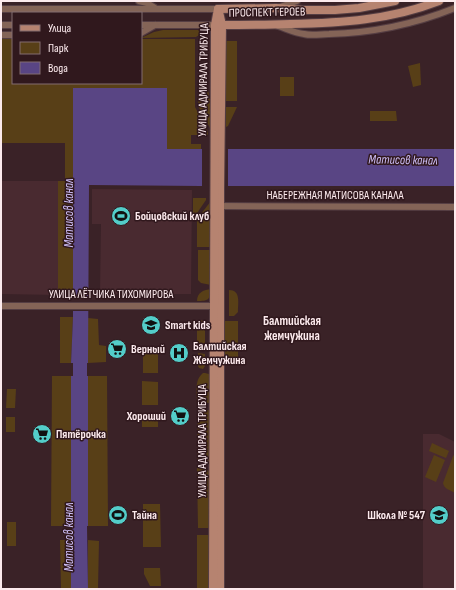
<svg xmlns="http://www.w3.org/2000/svg" width="456" height="590" font-family="'Sofia Sans Condensed',sans-serif">
	<rect width="100%" height="100%" fill="#3a2227"/>
	<g fill="#492a30">
		<path d="M1,181H58V295L1,294Z"/>
		<path d="M92,189L192,190L191,294H110L109,295H100L101,224H92Z"/>
		<path d="M423,434H439L455,442V589H423Z"/>
	</g>
	<g fill="#583f17">
		<path d="M163,30H199V35L196,37L141,38L154,32Z"/>
		<path d="M1,39H13V83H141V39H195V107L208,132V135H191V144H201V149H167L73,88V210H67V222H73V296L59,297L58,295V181H65V143H1Z"/>
		<rect x="226" y="41" width="11" height="60"/>
		<path d="M420,63L421,85L413,87L408,66Z"/>
		<rect x="280" y="77" width="14" height="19"/>
		<path d="M199,90H208L211,105L210,128L198,106Z"/>
		<path d="M226,107H237L228,126L226,127Z"/>
		<path d="M370,111H396L397,121H370Z"/>
		<path d="M193,198H206V200L193,219Z"/>
		<path d="M211,201V247H197V219Z"/>
		<path d="M198,250H211V285L201,283L198,280Z"/>
		<path d="M211,289C210,300 208,301 197,301C197,292 204,290 211,289Z"/>
		<path d="M229,290C241,290 238,303 238,312L234,316H229Z"/>
		<path d="M60,317H73L71,363H60Z"/>
		<path d="M88,318L98,319L99,345L106,346V362L88,363Z"/>
		<path d="M200,320L204,321L205,322V350H197V323Z"/>
		<path d="M225,321H238V364H228L225,361Z"/>
		<path d="M143,352L158,353V373H143Z"/>
		<path d="M198,353L205,354V366L203,369L199,368L198,366Z"/>
		<path d="M203,373H205L209,374L211,383V403H197C197,393 194,380 203,373Z"/>
		<path d="M52,376H71V526H51Z"/>
		<path d="M88,376H107L108,526H88Z"/>
		<path d="M142,381L158,382V405H142Z"/>
		<path d="M7,389H16L15,408H6Z"/>
		<path d="M198,410H211V462H197Z"/>
		<rect x="142" y="414" width="16" height="13"/>
		<rect x="6" y="417" width="9" height="15"/>
		<path d="M432,443L449,451L446,458L429,451Z"/>
		<path d="M455,454V493C450,490 444,489 443,483L453,456Z"/>
		<path d="M434,455L445,460L436,482L425,477Z"/>
		<path d="M197,468H204L209,471L211,528H198Z"/>
		<path d="M143,504H160L161,547H143Z"/>
		<rect x="7" y="522" width="9" height="24"/>
		<path d="M197,535H211L210,589H197Z"/>
		<path d="M60,540H71V589H61Z"/>
		<path d="M88,540L99,541L98,589H88Z"/>
		<path d="M144,568H160L161,586H150L144,574Z"/>
	</g>
	<path fill="#594584" d="M73,88H167V149H455V186H201L89,185L88,363H87V376H88V526H87L88,589H71V540H72V527L71,526V376H73V363H71L73,317Z"/>
	<g fill="#3a2227">
		<rect x="202" y="147" width="26" height="41"/>
		<rect x="71" y="298" width="19" height="13"/>
	</g>
	<g fill="none" stroke-linecap="round" stroke-linejoin="round">
		<defs>
			<g id="street">
				<path d="M139,1L147,3L155,8"/>
				<path d="M280,7L297,1"/>
				<path d="M1,9H218"/>
				<path d="M1,25H13"/>
				<path d="M141,25H215"/>
				<path d="M278,26C287,29 295,33 304,34C312,36 321,34 329,34C372,33 415,24 455,8"/>
				<path d="M141,33L155,25"/>
				<path d="M1,35H13"/>
				<path d="M217,206L455,207"/>
				<path d="M1,306H217"/>
			</g>
			<g id="secondary">
				<path d="M218,9L276,8L303,10H335L359,8L395,1"/>
				<path d="M219,12L222,25L220,190V589"/>
				<path d="M217,25C241,25 265,25 290,24C341,23 390,20 439,1"/>
				<path d="M213,589L215,25L218,9"/>
			</g>
		</defs>
		<use href="#street" stroke="#553e43" stroke-width="8"/>
		<use href="#secondary" stroke="#553e43" stroke-width="10"/>
		<use href="#street" stroke="#846457" stroke-width="6"/>
		<use href="#secondary" stroke="#b68370" stroke-width="8"/>
	</g>
	<defs>
		<symbol id="stadium-disc" viewBox="-11 -11 22 22"><circle r="9.5" fill="#53cdc9" stroke="#30181d"/><path d="M0-5a6.5 5 0 1 0 0 10a6.5 5 0 1 0 0-10ZM-3.5-1.8h7v3.6h-7Z" fill="#111"/></symbol>
		<symbol id="school-disc" viewBox="-11 -11 22 22"><circle r="9.5" fill="#53cdc9" stroke="#30181d"/><path d="M0-5L7-2L0 1L-7-2ZM-4 1L0 2.5L4 1V4Q0 6-4 4Z" fill="#111"/></symbol>
		<symbol id="supermarket-disc" viewBox="-11 -11 22 22"><circle r="9.5" fill="#53cdc9" stroke="#30181d"/><path d="M-6-5.5h2.5l.6 2H6L4.5 2H-2.5L-4.4-4H-6ZM-1.5 3.2a1.3 1.3 0 1 0 .1 0ZM3 3.2a1.3 1.3 0 1 0 .1 0Z" fill="#111"/></symbol>
		<symbol id="hospital-disc" viewBox="-11 -11 22 22"><circle r="9.5" fill="#53cdc9" stroke="#30181d"/><path d="M-5-5h3v3.5h4V-5h3V5h-3V1.5h-4V5h-3Z" fill="#111"/></symbol>
	</defs>
	<g fill-rule="evenodd">
		<use href="#stadium-disc" x="110" y="205" width="22" height="22"/>
		<use href="#school-disc" x="140" y="314" width="22" height="22"/>
		<use href="#supermarket-disc" x="106" y="338" width="22" height="22"/>
		<use href="#hospital-disc" x="168" y="342" width="22" height="22"/>
		<use href="#supermarket-disc" x="169" y="405" width="22" height="22"/>
		<use href="#supermarket-disc" x="31" y="423" width="22" height="22"/>
		<use href="#stadium-disc" x="107" y="504" width="22" height="22"/>
		<use href="#school-disc" x="428" y="504" width="22" height="22"/>
	</g>
	<g text-anchor="middle" stroke-width="3" stroke-linejoin="round" paint-order="stroke">
		<g font-size="12" fill="#fceaed" stroke="#30181d">
			<text transform="translate(267 12) rotate(-1)" y="4">ПРОСПЕКТ ГЕРОЕВ</text>
			<text transform="translate(203 80) rotate(-89)" y="4">УЛИЦА АДМИРАЛА ТРИБУЦА</text>
			<text x="335" y="199">НАБЕРЕЖНАЯ МАТИСОВА КАНАЛА</text>
			<text x="111" y="298">УЛИЦА ЛЁТЧИКА ТИХОМИРОВА</text>
			<text transform="translate(202 441) rotate(-90)" y="4">УЛИЦА АДМИРАЛА ТРИБУЦА</text>
		</g>
		<g font-size="12" font-weight="bold" fill="#fceaed" stroke="#30181d" text-anchor="start">
			<text x="135" y="220">Бойцовский клуб</text>
			<text x="165" y="329">Smart kids</text>
			<text x="193" y="350">Балтийская<tspan x="193" dy="14">Жемчужина</tspan></text>
			<text x="131" y="353">Верный</text>
			<text x="166" y="420" text-anchor="end">Хороший</text>
			<text x="56" y="438">Пятёрочка</text>
			<text x="132" y="519">Тайна</text>
			<text x="425" y="519" text-anchor="end">Школа № 547</text>
		</g>
		<g font-size="13" font-style="italic" fill="#cdbef6" stroke="#30181d">
			<text transform="translate(403 159) rotate(1)" y="5">Матисов канал</text>
			<text transform="translate(68 213) rotate(-90)" y="5">Матисов канал</text>
			<text transform="translate(68 537) rotate(-90)" y="5">Матисов канал</text>
		</g>
		<g font-size="13" font-weight="bold" fill="#fceaed" stroke="#30181d">
			<text x="292" y="325">Балтийская<tspan x="292" dy="15">жемчужина</tspan></text>
		</g>
	</g>
	<rect width="456" height="590" fill="none" stroke="#fceaed" stroke-width="4"/>
	<rect x="12" y="12" width="130" height="72" fill="#30181d" stroke="#826c70"/>
	<rect x="20" y="25" width="20" height="6" fill="#b68370" stroke="#826c70"/>
	<text x="48" y="32" font-size="12" fill="#fceaed">Улица</text>
	<rect x="20" y="42" width="20" height="12" fill="#583f17" stroke="#826c70"/>
	<text x="48" y="52" font-size="12" fill="#fceaed">Парк</text>
	<rect x="20" y="62" width="20" height="12" fill="#594584" stroke="#826c70"/>
	<text x="48" y="72" font-size="12" fill="#fceaed">Вода</text>
</svg>
